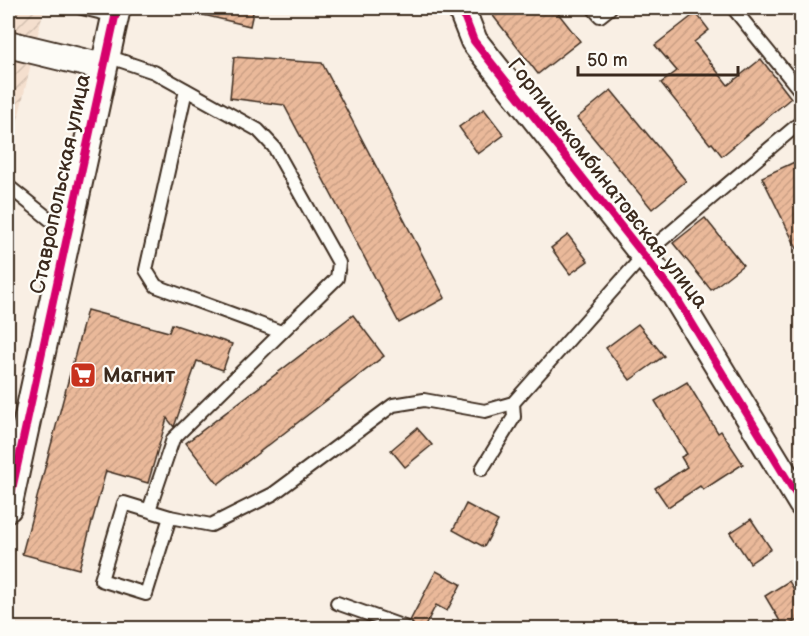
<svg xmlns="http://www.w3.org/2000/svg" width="809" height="636" font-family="'Balsamiq Sans',sans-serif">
	<defs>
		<pattern id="industrial-furrows" width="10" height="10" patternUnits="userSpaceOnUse" patternTransform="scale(1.5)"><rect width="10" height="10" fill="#f4dfce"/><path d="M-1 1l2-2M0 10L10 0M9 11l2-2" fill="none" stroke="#d2c0b0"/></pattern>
		<pattern id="building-hatch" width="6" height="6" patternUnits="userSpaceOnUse" patternTransform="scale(1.5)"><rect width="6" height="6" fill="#eab99a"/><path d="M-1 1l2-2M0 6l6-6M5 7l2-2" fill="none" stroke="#ca9f84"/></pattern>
	</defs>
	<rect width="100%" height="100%" fill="#f9efe4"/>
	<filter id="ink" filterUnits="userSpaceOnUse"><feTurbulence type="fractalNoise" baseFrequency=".0167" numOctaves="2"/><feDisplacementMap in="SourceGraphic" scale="12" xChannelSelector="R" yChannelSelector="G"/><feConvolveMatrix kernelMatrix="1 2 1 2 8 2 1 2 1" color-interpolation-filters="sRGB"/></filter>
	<g filter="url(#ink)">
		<path fill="url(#industrial-furrows)" d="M8,8H44L8,162Z"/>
		<g fill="url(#building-hatch)" stroke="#3b2a1e" stroke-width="1.5">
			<path d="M200,8H254L250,26L199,14Z"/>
			<path d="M487,8H554L580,41L538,74Z"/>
			<path d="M696,13L709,30L694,42L728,85L761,59L791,98L722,156L712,143L710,144L661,83L677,71L655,45Z"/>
			<path d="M234,57L322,63L445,298L399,323L284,105L230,98Z"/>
			<path d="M611,90L686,181L652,209L577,118Z"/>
			<path d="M484,109L504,135L478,154L459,127Z"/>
			<path d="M801,159V257L762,177Z"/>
			<path d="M705,218L743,265L711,290L673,243Z"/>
			<path d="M568,235L588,261L570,274L551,248Z"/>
			<path d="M87,310L169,332L172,324L232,344L223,370L197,361L174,427L167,418L148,483L106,471L79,569L22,554Z"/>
			<path d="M353,315L384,356L218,484L186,443Z"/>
			<path d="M638,324L664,356L630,380L606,348Z"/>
			<path d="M687,382L718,433L721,431L743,464L703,490L700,486L668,507L655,488L687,467L681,457L687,454L655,401Z"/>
			<path d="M417,428L432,445L405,467L391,450Z"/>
			<path d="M466,504L498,521L484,547L453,530Z"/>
			<path d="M751,519L771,549L750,563L730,533Z"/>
			<path d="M436,571L461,584L447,611L436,605L424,628H415L410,621Z"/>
			<path d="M789,581L801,602V618L784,628L765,596Z"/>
		</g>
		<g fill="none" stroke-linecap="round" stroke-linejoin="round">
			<defs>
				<g id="service">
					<path d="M82,8L115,16"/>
					<path d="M593,8L600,16L610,8"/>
					<path d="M733,8L802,93"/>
					<path d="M107,56L154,72L258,130L274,147L339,263L337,278L173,439L149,510"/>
					<path d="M186,90L146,270L156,286L281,332"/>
					<path d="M8,186L68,234"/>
					<path d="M482,469L514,417L513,403"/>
					<path d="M124,503L170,517L146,594L101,580Z"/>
					<path d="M170,517L211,525L273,494L393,405L424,400L485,411L513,403L644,255L802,121"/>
					<path d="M337,603L407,628"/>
				</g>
				<g id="minor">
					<path d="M461,8L474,41L673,292L802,504"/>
					<path d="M8,44L103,67"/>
					<path d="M8,508L117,8"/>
				</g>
			</defs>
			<use href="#service" stroke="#3b2a1e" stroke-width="16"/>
			<use href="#minor" stroke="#3b2a1e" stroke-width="30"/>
			<use href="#service" stroke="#fdfcf7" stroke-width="12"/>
			<use href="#minor" stroke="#fdfcf7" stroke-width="26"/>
			<defs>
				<g id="cycleway">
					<path d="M461,8L474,41L673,292L802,504"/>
					<path d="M8,508L117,8"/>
				</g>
			</defs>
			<use href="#cycleway" stroke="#fdfcf7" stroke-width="11"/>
			<use href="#cycleway" stroke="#d6006c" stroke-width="8"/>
		</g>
	</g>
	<defs>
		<symbol id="supermarket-square" viewBox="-11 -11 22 22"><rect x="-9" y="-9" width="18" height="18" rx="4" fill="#c8321e" stroke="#fdfcf7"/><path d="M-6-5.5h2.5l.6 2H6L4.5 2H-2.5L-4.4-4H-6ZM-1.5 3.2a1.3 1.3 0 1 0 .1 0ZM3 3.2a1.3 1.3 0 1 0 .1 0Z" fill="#fff"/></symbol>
	</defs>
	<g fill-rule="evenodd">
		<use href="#supermarket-square" x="68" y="360" width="30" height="30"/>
	</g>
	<g text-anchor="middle" stroke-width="4.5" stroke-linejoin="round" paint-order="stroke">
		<g font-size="21" fill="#3b2a1e" stroke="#fdfcf7">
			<text transform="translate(608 183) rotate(52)" y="7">Горпищекомбинатовская улица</text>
			<text transform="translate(60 184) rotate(-78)" y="7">Ставропольская улица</text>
		</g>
		<g font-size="21" font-weight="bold" fill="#3b2a1e" stroke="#fdfcf7" text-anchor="start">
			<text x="103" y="382">Магнит</text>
		</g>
	</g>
	<rect width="809" height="636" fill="none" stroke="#fdfcf7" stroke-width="30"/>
	<rect x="15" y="15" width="779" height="606" fill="none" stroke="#3b2a1e" stroke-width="2" filter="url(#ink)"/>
	<path d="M578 66v9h160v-9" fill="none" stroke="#3b2a1e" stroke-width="3"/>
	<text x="587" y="66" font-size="18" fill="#3b2a1e" stroke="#fdfcf7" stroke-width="4.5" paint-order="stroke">50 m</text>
</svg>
